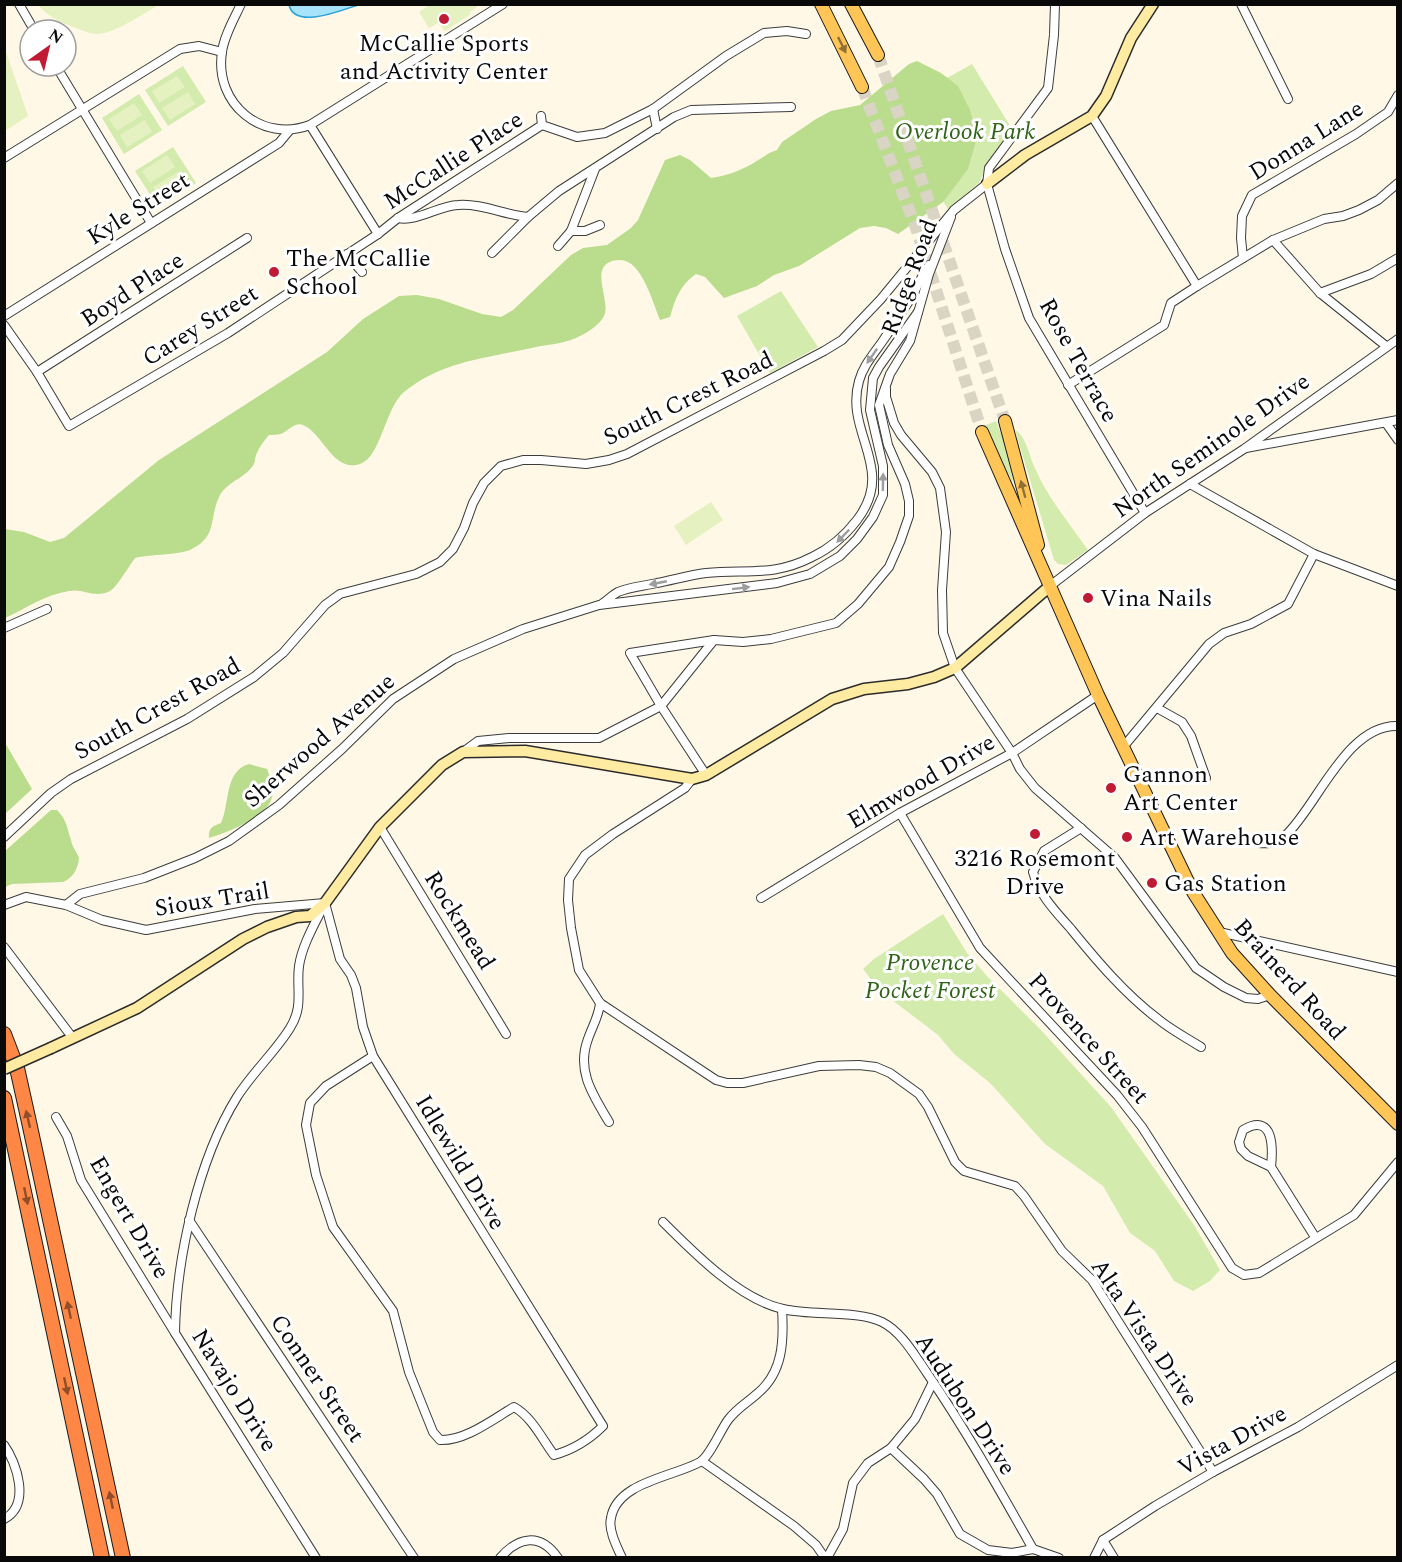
<svg xmlns="http://www.w3.org/2000/svg" width="1402" height="1562" font-family="Spectral,serif">
	<rect width="100%" height="100%" fill="#fff8e6"/>
	<g fill="#d4ebae">
		<path d="M972,64L1012,129L990,159L979,183L948,209L913,153L947,78Z"/>
		<path d="M183,66L206,102L168,126L145,90Z"/>
		<path d="M139,94L162,130L124,154L102,118Z"/>
		<path d="M173,147L196,183L158,207L135,171Z"/>
		<path d="M781,291L818,347L770,373L737,316Z"/>
		<path d="M996,421L1006,446L1014,484L992,444L986,425Z"/>
		<path d="M1015,430C1026,436 1029,455 1034,466C1047,497 1069,523 1088,550L1066,565L1058,564L1054,560Z"/>
		<path d="M943,914L967,953L987,976L1040,1029L1111,1107L1194,1225L1220,1270L1210,1281L1193,1291L1174,1281L1155,1251L1130,1233L1103,1186L1045,1144L990,1083L954,1054L938,1035L879,990L863,969L874,959Z"/>
	</g>
	<g fill="#b9dc8d">
		<path d="M917,61L941,73L958,86L970,110L976,132V141L968,169L943,202L898,234L886,228L874,226L860,228L799,266L774,275L757,286L724,298L705,277L696,274C680,285 675,299 670,317L660,320C653,303 641,258 619,260C585,262 612,301 604,316C599,326 585,334 576,338C562,344 550,344 536,347C489,358 443,360 404,392C385,408 381,457 360,464C333,473 323,433 303,425C295,422 289,430 283,433C279,435 273,435 269,435C264,441 259,447 256,455C255,458 255,461 254,464C246,478 228,481 220,495C208,518 219,536 190,550C178,555 151,554 135,558C129,566 117,587 110,591C95,599 83,588 69,591C44,595 27,608 5,618V529L24,532L50,542L64,538L159,460L327,352L363,319L399,296L417,295L439,299L482,314L501,317L513,310L571,255L583,248L607,245L631,228L638,220L665,160L680,155L690,160L711,178C726,176 739,171 752,164C761,159 767,153 777,150L782,142L816,119L831,111L860,105L909,64Z"/>
		<path d="M4,741L32,789L5,814H4Z"/>
		<path d="M249,764L267,769C270,777 275,788 272,797C268,817 226,833 209,838C208,828 213,826 221,823C230,804 224,771 249,764Z"/>
		<path d="M51,810H57C67,820 67,828 71,840C72,847 77,852 79,858C78,869 73,878 63,882L12,884L5,887V851Z"/>
	</g>
	<g fill="#e5f1c1">
		<path d="M38,5H159C144,13 113,35 96,34C89,34 80,29 73,27C59,22 48,16 38,5Z"/>
		<path d="M429,5L475,4L477,7L470,12L471,14L445,31L438,23L429,28L419,12Z"/>
		<path d="M5,49L28,116L5,131H4Z"/>
		<path d="M177,76L185,87L159,103L152,91Z"/>
		<path d="M188,92L195,104L170,120L162,108Z"/>
		<path d="M134,103L142,115L117,131L109,119Z"/>
		<path d="M145,120L152,132L127,147L120,135Z"/>
		<path d="M167,155L175,167L150,183L142,171Z"/>
		<path d="M178,172L185,184L160,199L153,187Z"/>
		<path d="M711,502L723,520L686,545L674,526Z"/>
	</g>
	<path fill="#a7e3fa" stroke="#2aa2d5" stroke-width="1.5" d="M289,5V4L358,5C342,10 295,30 289,5Z"/>
	<g fill="none" stroke-linecap="round" stroke-linejoin="round">
		<g stroke="#dad4c5" stroke-width="12" stroke-dasharray="12 6" stroke-linecap="butt">
			<path d="M878,55L1005,421"/>
			<path d="M862,87L915,225L982,432"/>
		</g>
		<defs>
			<g id="street">
				<path d="M19,4L34,30"/>
				<path d="M241,4C234,19 224,36 222,52C214,104 262,143 310,125L503,4"/>
				<path d="M1055,4L1054,35L1048,88L989,168L987,184L1005,249L1029,318L1145,513"/>
				<path d="M1241,4L1288,99"/>
				<path d="M56,66L151,223"/>
				<path d="M653,109L657,129"/>
				<path d="M1092,116L1197,286"/>
				<path d="M310,125L378,234"/>
				<path d="M542,125L577,137L605,133L653,109L726,56L764,33L787,31L806,34"/>
				<path d="M4,158L180,49L199,46L222,52"/>
				<path d="M398,218C417,222 438,206 458,205C481,203 505,215 528,217"/>
				<path d="M571,231L595,169"/>
				<path d="M1273,240L1320,293L1386,346"/>
				<path d="M558,246L571,231H585L600,225"/>
				<path d="M492,253L528,217L559,191L674,117L691,110L791,107"/>
				<path d="M347,254L362,272"/>
				<path d="M1243,258L1241,238L1242,216L1252,195L1356,134L1388,112L1398,95"/>
				<path d="M1320,293L1371,274L1398,258"/>
				<path d="M4,316L279,143L289,131"/>
				<path d="M4,325L37,372L69,426L228,333L378,234L398,218L542,125L541,116"/>
				<path d="M37,372L247,238"/>
				<path d="M1068,385L1164,325L1171,303L1197,286L1273,240L1324,219L1343,216L1359,210L1378,200L1398,183"/>
				<path d="M886,389V397L894,423L901,435L932,472L940,488L946,532L942,590L943,633L955,668L1012,753L1020,769L1035,788L1115,858L1196,968L1224,987L1246,998L1258,999L1270,995"/>
				<path d="M1386,423L1398,440"/>
				<path d="M1246,448L1398,420"/>
				<path d="M1190,484L1314,554L1398,586"/>
				<path d="M1050,586L1145,513L1244,449L1398,339"/>
				<path d="M603,603C608,600 612,595 618,592C630,587 644,586 657,583C673,580 690,575 706,573C747,569 773,577 812,557C831,548 844,537 857,520C897,468 844,433 859,381C863,366 873,355 882,342C891,329 900,315 909,301C917,289 921,276 929,265"/>
				<path d="M4,628L47,609"/>
				<path d="M1157,708L1182,722L1191,736L1206,778"/>
				<path d="M1124,746L1209,644L1224,633L1251,624L1288,604L1314,554"/>
				<path d="M463,752L478,741L509,738H599L661,706L714,640L743,642L771,639L836,623L858,604L889,567L900,542L909,516V501L905,484L888,445L879,405L890,374L910,341L929,274L951,217"/>
				<path d="M706,775L661,706L630,653L714,640"/>
				<path d="M692,779L685,788L613,834L585,855L569,879L568,900L571,928L579,970L600,1003L716,1080L727,1083H743L819,1066L859,1065L876,1067L890,1073L919,1094L928,1107L955,1162L964,1171L1015,1186L1024,1196L1062,1251L1092,1280L1213,1472"/>
				<path d="M900,813L980,948L1117,1095L1142,1127L1232,1268L1244,1275L1259,1273L1354,1215L1398,1162"/>
				<path d="M380,827L506,1034"/>
				<path d="M1081,828L1044,851L1033,872C1039,895 1056,912 1071,929C1097,961 1125,994 1158,1019C1171,1030 1187,1038 1201,1047"/>
				<path d="M4,837L51,793L71,779L187,719L254,677L283,653L325,605L340,594L416,574L440,562L453,549L464,528L473,503L484,483L501,466L523,460H541L586,464L609,460L627,454L824,351L842,340L881,299L954,210L987,184"/>
				<path d="M1259,843C1268,844 1277,842 1285,836C1317,807 1346,724 1398,726"/>
				<path d="M761,898L900,813L1012,753L1098,695"/>
				<path d="M325,903L340,959L351,975L356,988L363,1027L373,1056L603,1426C589,1440 572,1450 554,1455C542,1439 532,1417 514,1407C492,1420 465,1441 440,1440L433,1432L409,1372L393,1311L333,1227L316,1175L306,1125L310,1103L326,1086L373,1056"/>
				<path d="M4,905L26,897L66,905L102,920L146,930L255,909L325,903"/>
				<path d="M66,905L80,894L144,878L195,858L229,841L279,805L342,749L393,699L454,659L523,629L599,605L777,583L810,574L840,556L857,539L873,517L883,495V466L870,410L873,378L879,367L918,312"/>
				<path d="M1219,932L1398,972"/>
				<path d="M4,947L72,1037"/>
				<path d="M600,1003C599,1016 592,1027 588,1039C576,1071 593,1095 609,1122"/>
				<path d="M56,1117L67,1136L81,1180L175,1333"/>
				<path d="M1271,1167C1273,1148 1274,1112 1243,1130L1239,1142L1241,1149L1248,1156L1271,1167L1315,1237"/>
				<path d="M189,1220L414,1558"/>
				<path d="M663,1222C693,1252 739,1299 783,1309C812,1316 857,1310 882,1322C902,1332 915,1356 927,1373C966,1430 999,1489 1033,1549L1059,1558"/>
				<path d="M4,1445C17,1463 31,1505 4,1519"/>
				<path d="M891,1448L924,1479L937,1494L960,1534L988,1550L1012,1553L1033,1549"/>
				<path d="M702,1461L794,1526L816,1545L825,1558"/>
				<path d="M1103,1540L1114,1558"/>
				<path d="M316,1558L175,1333C176,1259 198,1160 237,1097C252,1073 276,1051 290,1028C304,1006 296,989 299,966C302,946 314,925 323,907"/>
				<path d="M500,1558C518,1537 540,1532 558,1558"/>
				<path d="M622,1558C617,1547 608,1530 611,1518C617,1482 673,1477 700,1462C710,1456 720,1431 728,1420C737,1408 747,1403 758,1393C783,1372 784,1341 782,1309"/>
				<path d="M827,1558L843,1529L853,1483L868,1463L891,1448L915,1419L933,1382"/>
				<path d="M1094,1558L1103,1540L1155,1506L1213,1472L1298,1427L1398,1365"/>
			</g>
			<g id="secondary">
				<path d="M987,184L1025,155L1092,116L1106,96L1131,38L1153,4"/>
				<path d="M51,1048L137,1008L243,939L267,927L296,917L310,916L325,903L380,827L442,765L463,752L525,751L692,779L706,775L832,699L864,689L908,684L934,677L955,668L1050,586"/>
			</g>
			<g id="primary">
				<path d="M821,4L862,87"/>
				<path d="M851,4L878,55"/>
				<path d="M1005,421L1038,545"/>
				<path d="M982,432L1098,695L1193,892L1232,953L1270,995L1398,1124"/>
			</g>
			<g id="highway">
				<path d="M4,1034L17,1068L29,1122L123,1558"/>
				<path d="M4,1098L102,1558"/>
			</g>
		</defs>
		<use href="#street" stroke="#3c3c3c" stroke-width="10"/>
		<use href="#secondary" stroke="#2b2b2b" stroke-width="13"/>
		<use href="#primary" stroke="#1a1a1a" stroke-width="14"/>
		<use href="#highway" stroke="#1a1a1a" stroke-width="16"/>
		<use href="#street" stroke="#fff" stroke-width="8"/>
		<use href="#secondary" stroke="#ffeba1" stroke-width="10"/>
		<use href="#primary" stroke="#ffc556" stroke-width="12"/>
		<use href="#highway" stroke="#fe8745" stroke-width="14"/>
		<defs>
			<path id="secondary-bridge" d="M4,1069L51,1048"/>
		</defs>
		<use href="#secondary-bridge" stroke="#2b2b2b" stroke-width="13" stroke-linecap="butt"/>
		<use href="#secondary-bridge" stroke="#ffeba1" stroke-width="10"/>
	</g>
	<defs><path id="oneway-solid" d="M-6-.8H1V-3.2L6.5 0L1 3.2V.8H-6Z" transform="scale(1.5)"/></defs>
	<g fill="#907033">
		<use href="#oneway-solid" transform="translate(842 45) rotate(64)"/>
		<use href="#oneway-solid" transform="translate(1023 489) rotate(-105)"/>
	</g>
	<g fill="#9d9d9d">
		<use href="#oneway-solid" transform="translate(872 356) rotate(125)"/>
		<use href="#oneway-solid" transform="translate(883 482) rotate(-89)"/>
		<use href="#oneway-solid" transform="translate(843 536) rotate(134)"/>
		<use href="#oneway-solid" transform="translate(658 583) rotate(169)"/>
		<use href="#oneway-solid" transform="translate(741 588) rotate(-7)"/>
	</g>
	<g fill="#904e2a">
		<use href="#oneway-solid" transform="translate(28 1119) rotate(-103)"/>
		<use href="#oneway-solid" transform="translate(26 1196) rotate(78)"/>
		<use href="#oneway-solid" transform="translate(69 1310) rotate(-102)"/>
		<use href="#oneway-solid" transform="translate(66 1386) rotate(78)"/>
		<use href="#oneway-solid" transform="translate(111 1500) rotate(-102)"/>
	</g>
	<g fill="#c01b34" stroke="#fff" stroke-width="2">
		<circle cx="444" cy="19" r="6"/>
		<circle cx="274" cy="272" r="6"/>
		<circle cx="1088" cy="598" r="6"/>
		<circle cx="1111" cy="788" r="6"/>
		<circle cx="1035" cy="834" r="6"/>
		<circle cx="1127" cy="837" r="6"/>
		<circle cx="1152" cy="883" r="6"/>
	</g>
	<g text-anchor="middle" stroke-width="6" stroke-linejoin="round" paint-order="stroke">
		<g font-size="24" fill="#090909" stroke="#fff" text-anchor="start">
			<text x="444" y="51" text-anchor="middle">McCallie Sports<tspan x="444" dy="28">and Activity Center</tspan></text>
			<text x="286" y="266">The McCallie<tspan x="286" dy="28">School</tspan></text>
			<text x="1100" y="606">Vina Nails</text>
			<text x="1123" y="782">Gannon<tspan x="1123" dy="28">Art Center</tspan></text>
			<text x="1139" y="845">Art Warehouse</text>
			<text x="1035" y="866" text-anchor="middle">3216 Rosemont<tspan x="1035" dy="28">Drive</tspan></text>
			<text x="1164" y="891">Gas Station</text>
		</g>
		<g font-size="24" font-style="italic" fill="#2f6318" stroke="#fff">
			<text x="965" y="139">Overlook Park</text>
			<text x="930" y="970">Provence<tspan x="930" dy="28">Pocket Forest</tspan></text>
		</g>
		<g font-size="24" fill="#090909" stroke="#fff">
			<text transform="translate(1306 140) rotate(-32)" y="8">Donna Lane</text>
			<text transform="translate(453 160) rotate(-33)" y="8">McCallie Place</text>
			<text transform="translate(138 208) rotate(-32)" y="8">Kyle Street</text>
			<text transform="translate(909 277) rotate(-70)" y="8">Ridge Road</text>
			<text transform="translate(132 289) rotate(-33)" y="8">Boyd Place</text>
			<text transform="translate(200 325) rotate(-32)" y="8">Carey Street</text>
			<text transform="translate(1079 360) rotate(61)" y="8">Rose Terrace</text>
			<text transform="translate(688 398) rotate(-26)" y="8">South Crest Road</text>
			<text transform="translate(1211 445) rotate(-35)" y="8">North Seminole Drive</text>
			<text transform="translate(157 708) rotate(-29)" y="8">South Crest Road</text>
			<text transform="translate(319 740) rotate(-41)" y="8">Sherwood Avenue</text>
			<text transform="translate(921 781) rotate(-30)" y="8">Elmwood Drive</text>
			<text transform="translate(212 899) rotate(-9)" y="8">Sioux Trail</text>
			<text transform="translate(460 920) rotate(58)" y="8">Rockmead</text>
			<text transform="translate(1290 979) rotate(48)" y="8">Brainerd Road</text>
			<text transform="translate(1089 1038) rotate(48)" y="8">Provence Street</text>
			<text transform="translate(461 1162) rotate(59)" y="8">Idlewild Drive</text>
			<text transform="translate(130 1217) rotate(60)" y="8">Engert Drive</text>
			<text transform="translate(1145 1332) rotate(56)" y="8">Alta Vista Drive</text>
			<text transform="translate(318 1378) rotate(56)" y="8">Conner Street</text>
			<text transform="translate(235 1390) rotate(58)" y="8">Navajo Drive</text>
			<text transform="translate(966 1404) rotate(57)" y="8">Audubon Drive</text>
			<text transform="translate(1232 1440) rotate(-29)" y="8">Vista Drive</text>
		</g>
	</g>
	<rect width="1402" height="1562" fill="none" stroke="#090909" stroke-width="12"/>
	<g transform="translate(48 48) rotate(34)"><circle r="28" fill="#ffffff" stroke="#9d9d9d" stroke-width="1.5"/>
	<path d="M0-4.5L10 22L0 15L-10 22Z" fill="#c01b34"/>
	<text y="-9" font-size="16" font-weight="bold" text-anchor="middle" fill="#090909">N</text>
	</g>
</svg>
